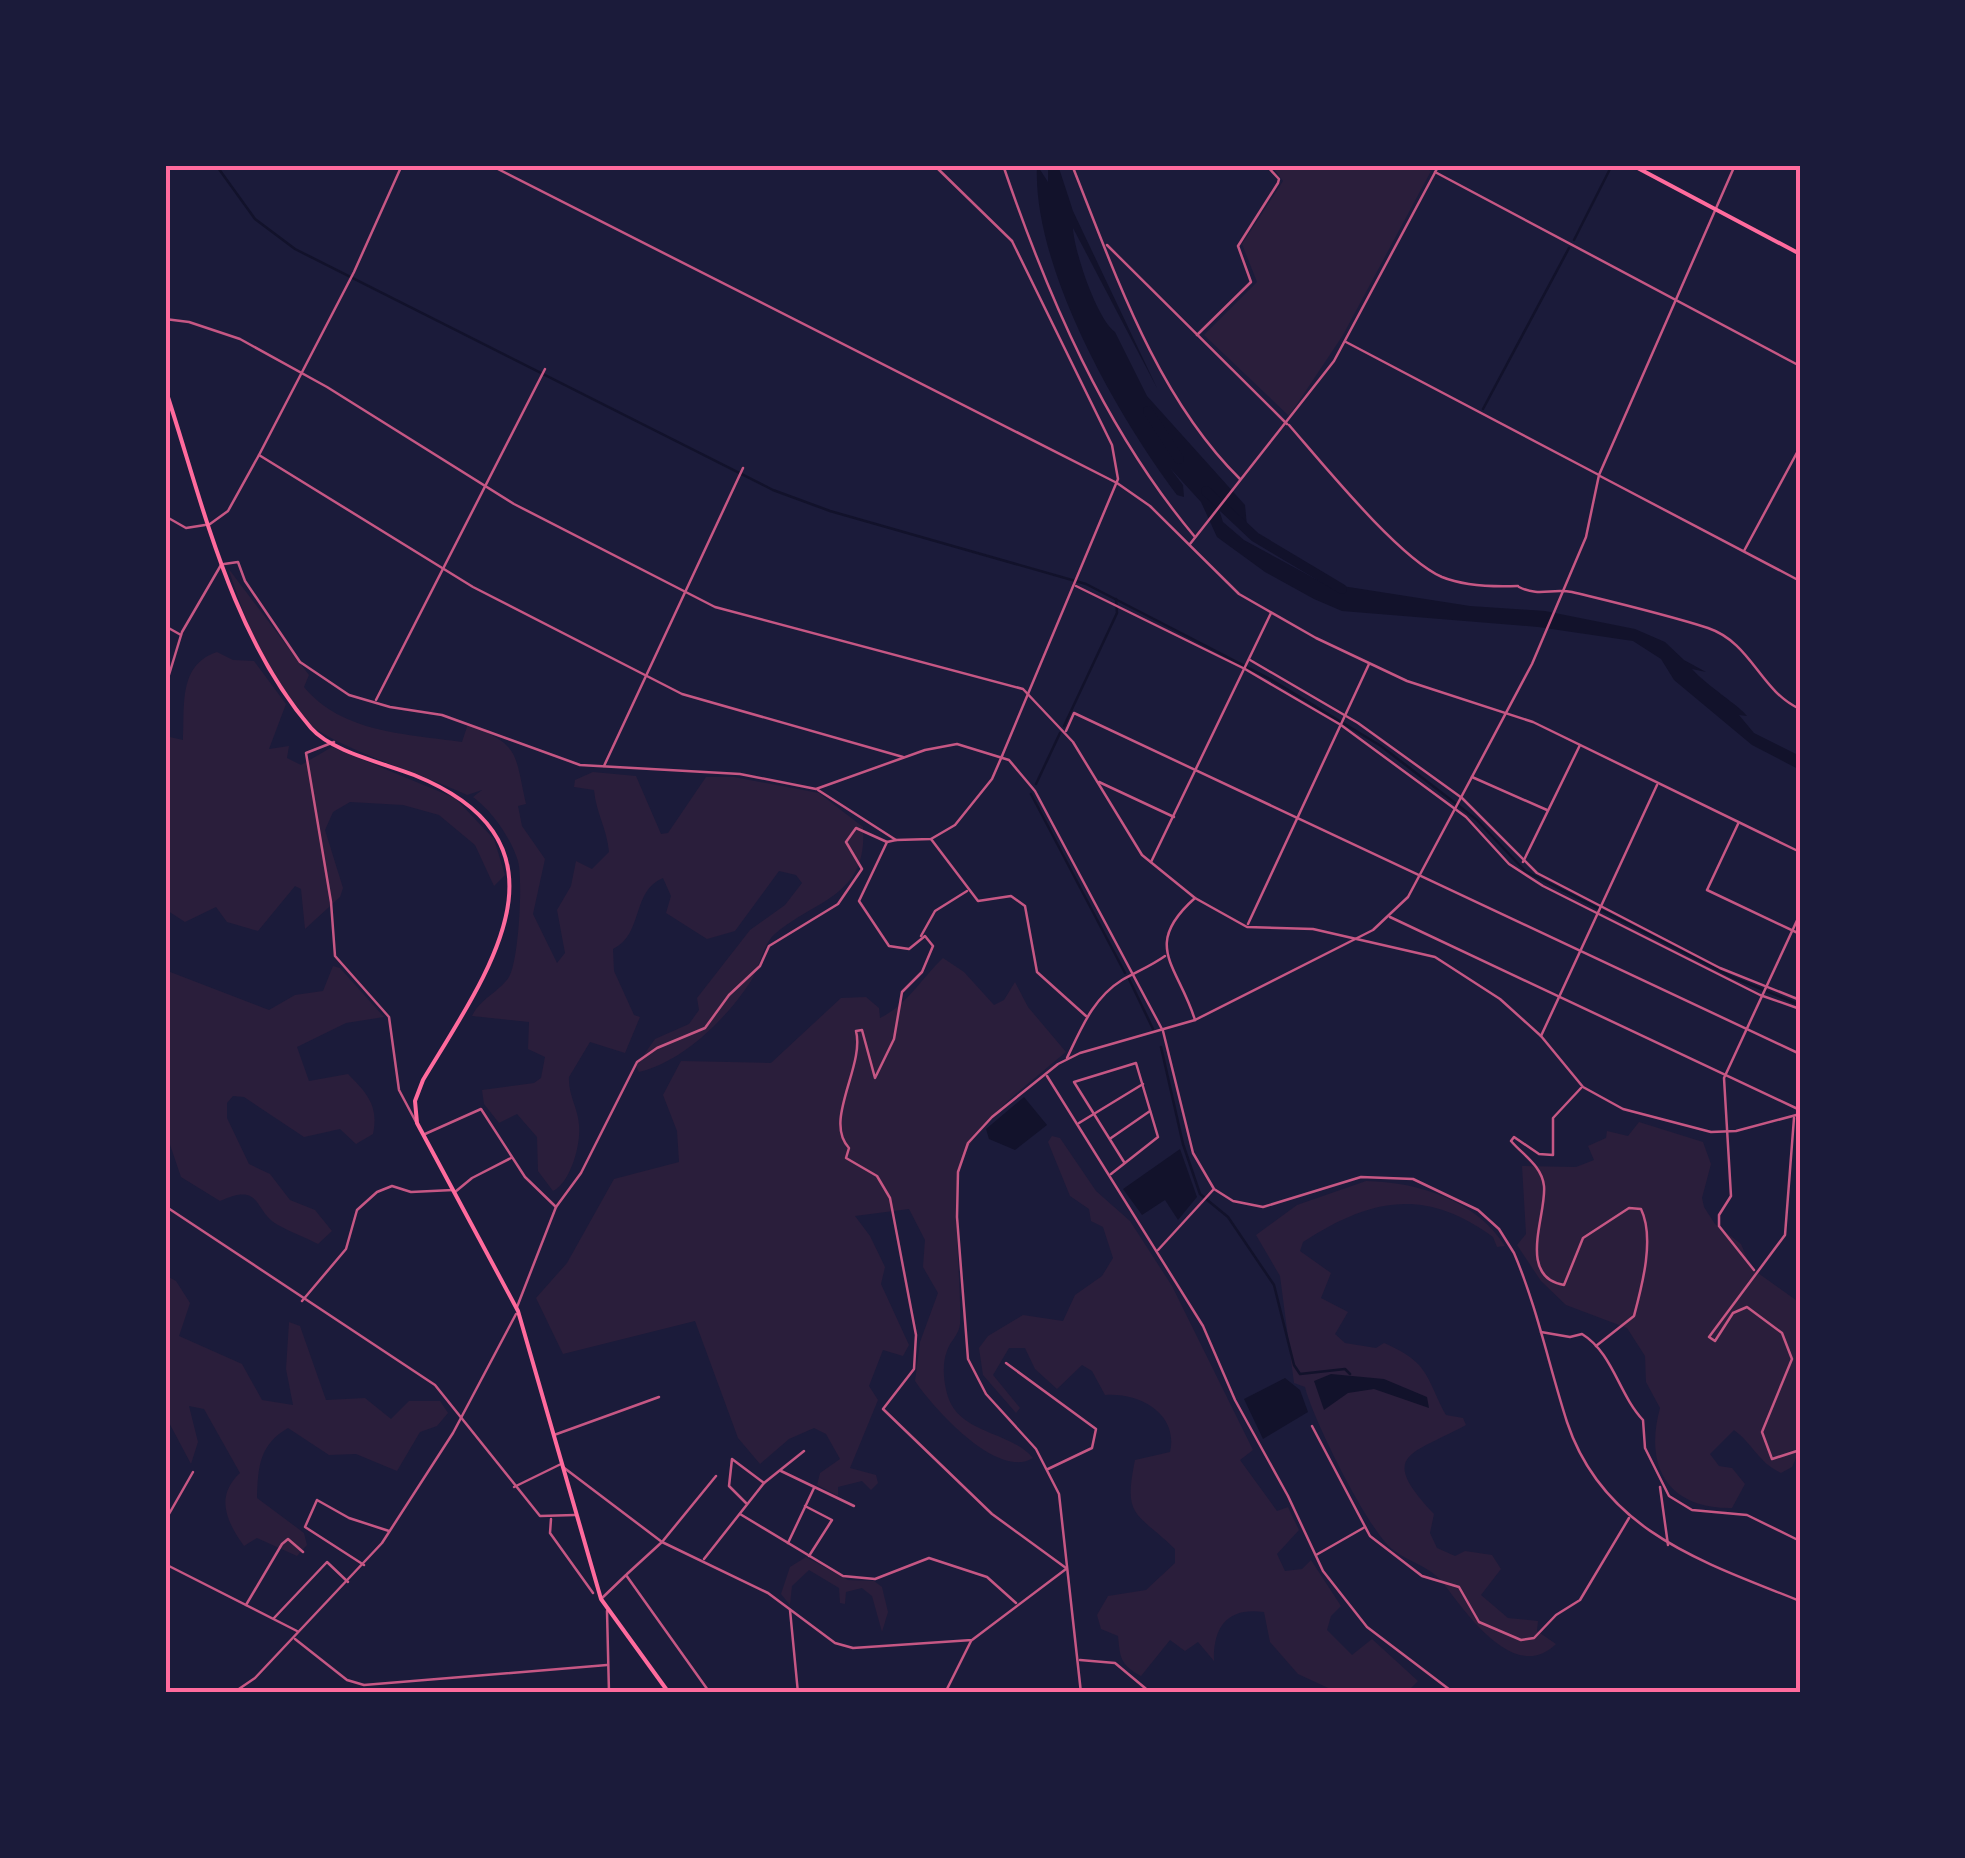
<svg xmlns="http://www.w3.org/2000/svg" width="1965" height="1858" font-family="'Varela Round',sans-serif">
	<rect width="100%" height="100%" fill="#1b1b3a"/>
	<g fill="#2a1e3b">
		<path d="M1271,165H1419L1431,171L1343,335L1289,416L1204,335L1257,282L1242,244L1283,181Z"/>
		<path d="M228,568L309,675L304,687C342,733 407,734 462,742L468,724C520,746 514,750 526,804L518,806L522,826L545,859L533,914L557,963L565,953L557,910L571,886L576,861L592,869L609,852C607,828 596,813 594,790L574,787L575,780L593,772L636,776L661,834L668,833L706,777H734L819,793L863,827C868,896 817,899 776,933C763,943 760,967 751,981C726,1019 684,1061 639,1072L636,1066L655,1039L689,1024L699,1010L697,998L750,930L785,905L802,883L796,875L779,871L735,931L707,939L666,913L671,896L663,878C631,891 644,934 613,949L614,971L634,1015L640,1017L625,1053L590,1042L569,1077C568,1095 578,1108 579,1125C581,1144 571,1182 553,1191L538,1171L537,1137L517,1114L499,1123L484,1104L482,1090L534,1083L541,1078L545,1057L528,1049L529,1022L472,1016C481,998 498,993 509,977C519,960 523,880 518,861C511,838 492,811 473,797L482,790L467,795C428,776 331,747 305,720C265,677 246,621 228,568Z"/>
		<path d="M217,652L233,660L254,661L286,704L269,749L289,746L287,758L301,765L332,747L455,798L494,839L505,875L494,886L475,845L439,815L403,805L350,802L333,812L325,830L343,888L340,897L305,929L301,889L295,886L258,931L227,922L216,907L185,922L165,909V736L183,740C185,705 178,665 217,652Z"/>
		<path d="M943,958L964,972L994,1005L1004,1000L1015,982L1028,1007L1066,1052C1031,1082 986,1113 964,1155C949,1185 962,1284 960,1324C959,1335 950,1341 947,1351C941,1365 944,1390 951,1404C967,1434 1012,1433 1033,1458C998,1480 934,1409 915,1381L920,1342L938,1293L923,1267L925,1240L909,1209L855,1216L870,1236L885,1267L881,1284L909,1345L903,1356L883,1350L869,1386L878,1400L850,1468L876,1475L878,1483L871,1490L862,1481L838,1487V1496L817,1485L820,1473L840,1459L826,1434L814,1428L789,1439L760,1464L738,1438L695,1321L563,1354L536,1298L567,1263L614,1179L679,1162L677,1131L663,1095L681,1061L771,1063L841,998L866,997L879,1008L880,1018C907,1005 921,979 943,958Z"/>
		<path d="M333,966L340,968L384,1017L346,1023L297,1047L309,1081L348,1074C367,1093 379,1106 373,1134L356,1144L340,1129L304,1137L244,1097L233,1096L227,1103V1118L249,1164L270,1174L290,1200L315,1210L332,1231L318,1244C305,1237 292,1233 280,1226C252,1212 264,1181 220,1201L181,1177L165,1130V970L269,1010L295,995L323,991Z"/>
		<path d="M1639,1122L1703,1142L1711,1164L1702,1198L1704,1207L1715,1224L1741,1244L1751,1268L1800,1303V1449L1792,1467L1781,1473C1758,1462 1753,1444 1734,1430L1710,1454L1719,1466L1732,1468L1745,1484L1732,1508C1667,1509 1644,1466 1660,1408L1646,1382L1645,1356L1627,1328L1566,1305L1541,1281L1517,1245L1526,1234L1522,1166L1576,1167L1594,1160L1588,1146L1606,1138L1607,1131L1628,1136Z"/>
		<path d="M1052,1136L1060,1138L1096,1191L1130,1221L1172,1286L1253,1450L1240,1460L1277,1511L1288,1507L1299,1530L1277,1554L1285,1571L1302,1569L1311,1560L1341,1606L1331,1616L1327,1630L1352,1655L1372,1639L1418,1681L1406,1693H1339L1298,1674L1270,1642L1264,1612C1228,1607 1213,1626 1214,1661L1198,1642L1185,1651L1170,1640L1141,1676C1120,1665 1120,1657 1118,1636L1101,1629L1097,1615L1108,1596L1146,1590L1175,1563V1549C1136,1511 1123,1519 1135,1460L1170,1452C1179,1413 1138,1392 1105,1395L1092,1371L1082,1365L1057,1389L1035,1369L1025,1348H1009L993,1375L1020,1408L1016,1413L983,1375L979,1348L988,1336L1023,1315L1063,1321L1075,1295L1102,1276L1113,1258L1103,1227L1091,1221L1089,1209L1070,1196L1048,1142Z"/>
		<path d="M1366,1181C1418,1182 1476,1200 1505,1246L1497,1247L1493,1237C1425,1187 1371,1198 1303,1242L1300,1251L1331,1273L1321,1298L1348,1312L1335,1334L1345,1343L1376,1348L1384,1343C1430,1363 1425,1376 1446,1415L1463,1418L1466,1425C1411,1455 1377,1454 1434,1514L1430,1533L1437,1548L1455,1556L1465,1551L1492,1555L1501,1569L1481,1595L1508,1618L1538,1621L1537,1631L1556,1644C1514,1685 1465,1611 1443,1583C1430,1566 1408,1562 1392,1549C1368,1530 1312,1417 1305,1387L1294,1383L1280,1276L1256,1235L1297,1205Z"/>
		<path d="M165,1275L176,1281L190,1303L179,1336L242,1364L262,1400L293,1405L286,1369L289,1322L300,1326L326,1400L365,1398L391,1419L409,1401H440L448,1413L437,1426L420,1432L397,1471L356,1454L329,1455L288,1428C259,1445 258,1467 257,1498L304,1533L307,1545L297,1556L257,1538L244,1546C226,1521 215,1496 240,1473L204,1409L189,1406L198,1442L191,1464L165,1415Z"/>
		<path d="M806,1557L848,1580L874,1581L882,1587L888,1612L882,1632L872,1596L862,1588L846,1592L845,1604L840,1603L839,1588L809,1570L792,1586L790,1605L781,1594L790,1567Z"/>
	</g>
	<g fill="#12122b">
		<path d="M1037,165L1048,182V165H1058L1073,211L1157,388L1073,228C1074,251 1097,319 1115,332L1147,396L1245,505L1247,526L1216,500L1223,522L1244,540L1323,583L1470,606L1545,611L1635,629L1665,642L1684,660L1706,672L1692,669C1706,685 1741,707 1747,716L1739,715L1754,733L1800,756V770L1752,745L1674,680L1661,659L1633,641L1538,627L1342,611L1314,599L1265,572L1217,537L1201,502L1170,468L1183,485L1184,497L1177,495C1116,414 1032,266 1037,165Z"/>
		<path d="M1024,1097L1047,1125L1015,1150L989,1139L986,1129Z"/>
		<path d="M1180,1149L1197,1197L1178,1220L1165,1200L1142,1215L1123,1189Z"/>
		<path d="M1331,1374L1384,1379L1427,1397L1429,1408L1374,1389L1348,1393L1324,1410L1314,1381Z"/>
		<path d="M1285,1378L1300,1390L1308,1412L1263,1439L1244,1399Z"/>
	</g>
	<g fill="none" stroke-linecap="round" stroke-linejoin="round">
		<g stroke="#12122b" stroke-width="2.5">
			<path d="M216,165L255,219L295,249L773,490L830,511L1086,584L1270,679L1381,746L1477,820L1525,871L1732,977L1800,1005"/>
			<path d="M1574,240L1612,165"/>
			<path d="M1483,409L1569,248"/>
			<path d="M1064,726L1117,613L1116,599"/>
			<path d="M1036,784L1060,733"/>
			<path d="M1031,794L1125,973"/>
			<path d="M1129,979L1153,1029"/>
			<path d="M1161,1047L1183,1144L1200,1194L1228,1217L1274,1285L1294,1365L1300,1374L1345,1369L1350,1374"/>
		</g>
		<g stroke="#12122b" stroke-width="10">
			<path d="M1148,411L1179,459"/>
			<path d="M1206,491L1255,537L1342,589"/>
		</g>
		<g stroke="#c65784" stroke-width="2.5">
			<path d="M934,165L1012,241"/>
			<path d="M1003,165C1048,297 1105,430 1195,537"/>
			<path d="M1072,165C1115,273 1156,396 1240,479"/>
			<path d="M1435,172L1800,366"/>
			<path d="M1107,245L1287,424"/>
			<path d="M165,319L189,322L240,339L327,387L514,504L715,607L1023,689L1073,742L1142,855L1195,898C1141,946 1178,965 1195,1020"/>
			<path d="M1197,335L1251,282L1238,246L1278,183L1279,179L1266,165"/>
			<path d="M1346,342L1599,475"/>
			<path d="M259,455L473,587L682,694L903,757"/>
			<path d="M165,516L186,528L205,525"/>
			<path d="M1744,551L1800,447"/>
			<path d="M1076,586L1245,669L1341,725L1466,817L1509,864L1543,886L1760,995L1800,1009"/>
			<path d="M1519,587C1539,597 1552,588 1572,592C1617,603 1664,614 1708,628C1752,643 1760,691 1800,709"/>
			<path d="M165,626L181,635"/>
			<path d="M1250,660L1358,723L1462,798L1537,873L1720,968L1800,1000"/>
			<path d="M165,688L182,632L221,565"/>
			<path d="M376,700L545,369"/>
			<path d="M1066,731L1074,713L1800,1054"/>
			<path d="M334,742L306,753L331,902L335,956L389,1017L399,1090L416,1122"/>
			<path d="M604,766L743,468"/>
			<path d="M1472,777L1547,810"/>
			<path d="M1099,782L1174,817"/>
			<path d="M818,790L896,840L931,839L955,825L992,779L1002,756"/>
			<path d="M1738,824L1707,890L1800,934"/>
			<path d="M931,839L978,901L1011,896L1025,906L1037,972L1086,1016"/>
			<path d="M896,840L887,842L859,901L889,946L909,949L925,936L933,946L922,972L902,992L894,1039L875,1078L862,1030L856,1031C865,1066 823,1121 849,1148L846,1158L877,1176L890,1198L916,1335L914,1369L883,1409L992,1514L1066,1568"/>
			<path d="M1151,862L1271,613"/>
			<path d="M1523,862L1580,745"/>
			<path d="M1195,898L1247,927L1313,929L1435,957L1500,999L1541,1036L1583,1087L1623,1109L1711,1132L1736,1131L1800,1114"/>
			<path d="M1390,917L1800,1110"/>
			<path d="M1248,924L1369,664"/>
			<path d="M921,936L935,911L967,891"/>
			<path d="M1541,1036L1657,785"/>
			<path d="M1067,1058C1081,1029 1093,998 1122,980C1136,972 1151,966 1165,956"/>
			<path d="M1581,1088L1553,1118V1155L1539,1154L1514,1137L1511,1141C1523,1155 1542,1166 1544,1186C1547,1214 1516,1277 1564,1285L1583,1238L1629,1208L1641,1209C1655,1238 1642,1286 1634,1316L1596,1346"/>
			<path d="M1794,1118L1785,1235L1709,1337L1715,1341L1733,1313L1747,1307L1782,1333L1792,1359L1762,1432L1772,1459L1800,1450"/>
			<path d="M1079,1123L1143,1084"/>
			<path d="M425,1134L481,1109L525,1177L556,1207"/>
			<path d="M1111,1138L1150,1111"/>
			<path d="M1111,1174L1158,1137L1136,1063L1074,1082L1124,1162"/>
			<path d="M455,1192L472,1178L511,1158"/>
			<path d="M1158,1250L1213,1190"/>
			<path d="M1754,1270L1719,1226V1215L1731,1196L1724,1078L1800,914"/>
			<path d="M302,1301L346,1249L357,1210L377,1192L392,1186L411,1192L453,1190"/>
			<path d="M517,1307L556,1207L581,1173L637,1062L657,1048L705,1028L729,995L760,966L769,946L838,904L862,869L846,842L856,828L887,842"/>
			<path d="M1541,1332L1570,1337L1582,1334C1613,1353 1619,1395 1643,1420L1645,1448L1669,1496L1692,1510L1747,1515L1800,1541"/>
			<path d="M1006,1363L1096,1429L1092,1448L1048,1469"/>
			<path d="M1312,1426L1370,1536L1422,1576L1459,1587L1479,1622L1521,1640L1534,1638L1556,1615L1580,1600L1629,1518"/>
			<path d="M554,1435L659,1397"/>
			<path d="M563,1467L662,1542L627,1574"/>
			<path d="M781,1471L854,1506"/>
			<path d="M716,1476L662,1542L768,1593L835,1643L853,1648L972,1640L1066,1569"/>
			<path d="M514,1487L561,1464"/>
			<path d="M1660,1487L1668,1545"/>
			<path d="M746,1503L729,1486L732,1459L764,1483"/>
			<path d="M805,1506L832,1520L809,1556"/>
			<path d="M740,1514L843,1576L875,1579L929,1558L987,1577L1016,1603"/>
			<path d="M551,1519L550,1533L593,1593"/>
			<path d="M165,1521L193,1472"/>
			<path d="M788,1543L814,1488"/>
			<path d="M1316,1555L1365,1527"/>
			<path d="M704,1559L764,1483L804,1451"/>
			<path d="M165,1564L297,1631"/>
			<path d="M364,1565L305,1527L317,1500L349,1518L389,1531"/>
			<path d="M601,1599L626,1575L710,1693"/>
			<path d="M246,1605L282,1544L288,1539L303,1552"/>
			<path d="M790,1610L798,1693"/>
			<path d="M607,1611L609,1693"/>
			<path d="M274,1618L327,1562L348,1582"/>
			<path d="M295,1639L347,1680L364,1685L607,1665"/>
			<path d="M1080,1660L1115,1663L1151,1693"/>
			<path d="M945,1693L971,1641"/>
		</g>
		<g stroke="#c65784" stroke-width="2.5">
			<path d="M490,165L1117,483L1150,506L1239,594L1316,638L1407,681L1533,722L1800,852"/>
			<path d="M1289,425C1322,463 1399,558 1442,577C1464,586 1494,587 1518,586"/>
			<path d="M1600,476L1800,581"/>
			<path d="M210,524L228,511L259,455L354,272L402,165"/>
			<path d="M1190,544L1334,361L1439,165"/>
			<path d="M224,564L238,562L245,581L300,662L349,695L390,707L442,715L580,765L740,774L816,789L925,750L957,744L1009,760L1035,791L1163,1031L1193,1153L1214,1189L1233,1201L1263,1207L1361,1177L1413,1179L1478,1210L1499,1229L1514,1253C1537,1307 1549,1366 1567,1422C1603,1531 1703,1562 1800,1601"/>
			<path d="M1002,756L1118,479L1112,445L1012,241"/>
			<path d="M1047,1076L1203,1326L1235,1400L1288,1496L1323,1571L1367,1627L1454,1693"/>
			<path d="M165,1206L435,1385L540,1516L575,1515"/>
			<path d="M233,1693L255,1678L382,1543L453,1433L516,1314"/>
			<path d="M1081,1693L1059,1494L1036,1449L986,1394L968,1359L957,1217L958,1172L968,1143L992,1117L1058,1064L1080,1053L1195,1020L1373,930L1408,897L1532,664L1586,537L1599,475L1735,165"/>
		</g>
		<path stroke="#ff6b9d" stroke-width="4" d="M165,388C203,503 230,633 311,728C332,752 384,763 414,775C584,844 488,972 423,1080L415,1101L417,1123L518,1311L601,1599L669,1693"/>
		<path stroke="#ff6b9d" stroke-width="4" d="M1632,165L1800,254"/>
	</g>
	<rect width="1965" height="1858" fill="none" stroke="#1b1b3a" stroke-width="335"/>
	<rect x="168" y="168" width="1630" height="1522" fill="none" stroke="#ff6b9d" stroke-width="4"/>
</svg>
